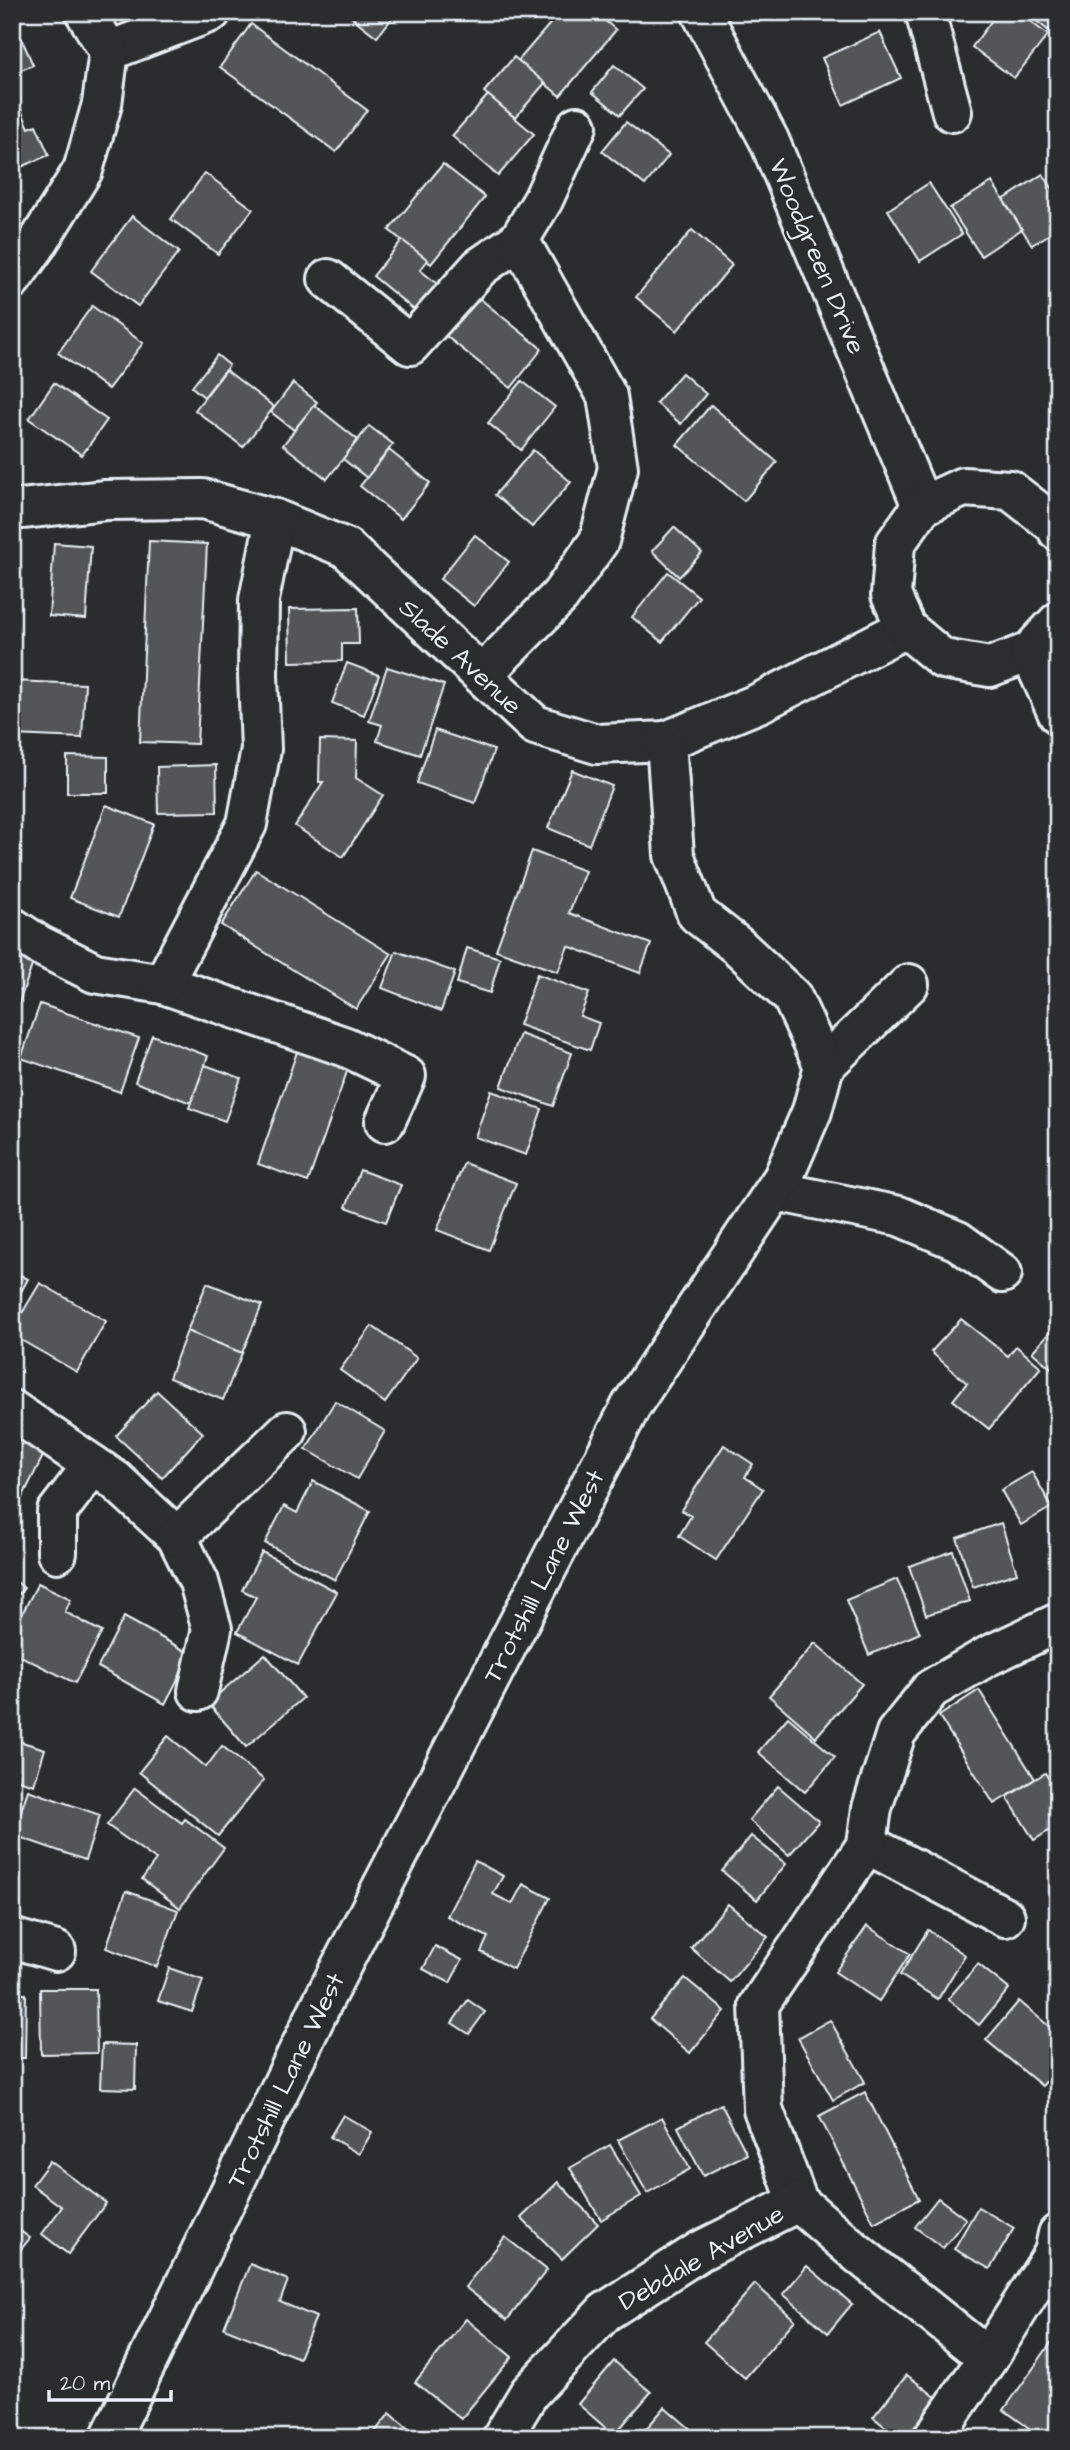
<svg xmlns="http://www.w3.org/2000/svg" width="1070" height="2450" font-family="'Architects Daughter',sans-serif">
	<rect width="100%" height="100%" fill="#2a2d2e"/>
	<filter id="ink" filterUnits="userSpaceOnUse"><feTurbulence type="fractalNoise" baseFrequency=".0143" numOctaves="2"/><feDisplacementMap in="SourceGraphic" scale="14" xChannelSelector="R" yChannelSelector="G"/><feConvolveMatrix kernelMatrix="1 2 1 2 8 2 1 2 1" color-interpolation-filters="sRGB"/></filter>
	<g filter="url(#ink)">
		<g fill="#535759" stroke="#e8f1f8" stroke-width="2">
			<path d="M345,12H397L377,37Z"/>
			<path d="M560,12H595L616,30L560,96L518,61Z"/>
			<path d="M998,12H1018L1048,35L1014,78L972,47Z"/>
			<path d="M1025,12H1058V20L1049,31Z"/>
			<path d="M12,17L33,65L12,74Z"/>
			<path d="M251,24L367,110L336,152L220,67Z"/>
			<path d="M880,32L901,78L843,105L822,58Z"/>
			<path d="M514,57L545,83L515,118L484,92Z"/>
			<path d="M614,65L643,89L620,115L592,92Z"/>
			<path d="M488,95L534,134L498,176L452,136Z"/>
			<path d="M18,103L29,128L36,125L49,155L12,171V106Z"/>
			<path d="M626,122L669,155L645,185L602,151Z"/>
			<path d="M443,164L485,197L431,264L389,230Z"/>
			<path d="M205,173L253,209L218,254L171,219Z"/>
			<path d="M1043,174L1058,197V229L1032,245L1003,200Z"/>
			<path d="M992,182L1022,229L981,256L950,208Z"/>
			<path d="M929,183L962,234L920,261L888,210Z"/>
			<path d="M132,216L179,252L138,306L91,271Z"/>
			<path d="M692,230L732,265L677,331L636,297Z"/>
			<path d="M402,240L428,260L420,270L463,305L441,332L373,276Z"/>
			<path d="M473,293L542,349L511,388L441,332Z"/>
			<path d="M92,306L143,343L108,389L58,353Z"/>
			<path d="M217,355L229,365L204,397L192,387Z"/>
			<path d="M226,370L274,407L243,447L195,410Z"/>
			<path d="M682,373L706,394L681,424L656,403Z"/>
			<path d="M522,381L555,407L521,450L488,423Z"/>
			<path d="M54,383L107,420L82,455L29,419Z"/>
			<path d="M293,383L317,402L294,430L271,412Z"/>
			<path d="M314,405L358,440L327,479L283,445Z"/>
			<path d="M711,405L777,462L744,501L677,445Z"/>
			<path d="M369,426L393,444L367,478L343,459Z"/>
			<path d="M389,450L430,483L401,519L360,486Z"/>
			<path d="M533,450L571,482L532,527L495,495Z"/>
			<path d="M674,527L702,553L679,577L652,551Z"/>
			<path d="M475,535L509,562L474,606L440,579Z"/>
			<path d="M149,541L207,544L197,744L140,742Z"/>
			<path d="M54,543L91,546L86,619L49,616Z"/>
			<path d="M668,572L699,597L662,642L632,617Z"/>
			<path d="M358,608L359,644H342V661L290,662L289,609Z"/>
			<path d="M347,663L379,675L364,715L332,703Z"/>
			<path d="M387,667L444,685L420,755L377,741L382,725L369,721Z"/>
			<path d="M12,681L85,684L82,738L12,735Z"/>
			<path d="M435,730L494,750L475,803L417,783Z"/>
			<path d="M320,740L357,741L356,778L383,795L343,857L295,826L323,782H319Z"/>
			<path d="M67,756L108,757V793H67Z"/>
			<path d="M216,765L217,812L158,813L157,767Z"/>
			<path d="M572,770L612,786L589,845L548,828Z"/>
			<path d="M106,805L154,824L119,917L70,898Z"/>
			<path d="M532,851L585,871L569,913L651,944L640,973L568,946L558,972L496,950Z"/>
			<path d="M256,870L391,954L356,1009L221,925Z"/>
			<path d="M467,948L500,958L490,993L457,983Z"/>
			<path d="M396,951L455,972L441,1011L382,988Z"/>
			<path d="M12,952L34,960L16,1011L12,1010Z"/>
			<path d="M537,974L589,993L580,1016L599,1023L590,1050L519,1025Z"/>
			<path d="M40,1004L139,1038L120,1092L21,1058Z"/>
			<path d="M520,1034L572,1053L553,1106L501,1087Z"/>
			<path d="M152,1035L208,1056L191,1103L135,1082Z"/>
			<path d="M298,1049L349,1066L308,1182L258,1164Z"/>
			<path d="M205,1065L241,1078L225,1121L189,1108Z"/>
			<path d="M491,1091L542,1109L526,1155L475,1137Z"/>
			<path d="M464,1163L516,1183L489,1250L437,1230Z"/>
			<path d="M360,1170L401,1185L386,1222L346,1207Z"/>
			<path d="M1058,1216V1245L1052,1239L1056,1234L1048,1228Z"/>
			<path d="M12,1271L28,1279L12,1308Z"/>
			<path d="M40,1283L106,1321L77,1372L12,1335V1330Z"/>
			<path d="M207,1283L262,1305L242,1353L187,1331Z"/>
			<path d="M961,1319L1008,1356L1016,1346L1041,1367L989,1429L953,1400L967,1383L931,1352Z"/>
			<path d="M1058,1323V1374L1032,1352Z"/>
			<path d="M372,1326L417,1358L385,1403L340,1370Z"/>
			<path d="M187,1331L242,1353L223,1400L169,1378Z"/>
			<path d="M157,1391L203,1433L162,1478L116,1436Z"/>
			<path d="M335,1401L385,1431L357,1479L306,1449Z"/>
			<path d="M12,1432L46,1450L19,1504L12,1501Z"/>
			<path d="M724,1445L753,1464L745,1477L763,1489L716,1560L679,1536L691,1516L681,1510Z"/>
			<path d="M1032,1472L1052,1507L1021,1525L1001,1490Z"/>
			<path d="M313,1481L370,1511L335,1580L265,1543L284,1506L297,1513Z"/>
			<path d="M1001,1523L1017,1573L973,1587L957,1538Z"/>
			<path d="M953,1551L970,1601L926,1615L909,1566Z"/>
			<path d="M262,1552L337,1592L298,1665L237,1632L256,1597L242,1590Z"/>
			<path d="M12,1578L24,1588L12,1602Z"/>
			<path d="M897,1579L920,1633L869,1655L846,1600Z"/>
			<path d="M38,1583L71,1599L65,1612L102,1632L75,1683L12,1652V1633Z"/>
			<path d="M124,1617L191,1654L165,1704L98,1667Z"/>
			<path d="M815,1643L862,1684L816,1737L769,1696Z"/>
			<path d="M265,1654L303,1698L246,1747L208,1703Z"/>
			<path d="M979,1690L1035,1779L994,1804L939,1716Z"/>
			<path d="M788,1717L835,1757L805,1792L758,1752Z"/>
			<path d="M168,1736L206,1767L222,1746L264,1780L218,1836L139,1772Z"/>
			<path d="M12,1739L45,1749L34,1785L12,1778Z"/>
			<path d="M1045,1773L1058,1793V1825L1034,1840L1007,1797Z"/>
			<path d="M778,1786L819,1821L789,1855L749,1820Z"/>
			<path d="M135,1788L182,1823L185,1819L224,1848L180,1908L142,1879L156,1860L107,1825Z"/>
			<path d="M28,1790L100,1815L85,1860L13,1835Z"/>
			<path d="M751,1836L786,1864L757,1900L722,1871Z"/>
			<path d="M475,1861L503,1876L493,1894L512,1904L523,1884L550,1898L513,1969L481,1952L488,1937L447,1916Z"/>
			<path d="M126,1891L178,1910L157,1967L106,1948Z"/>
			<path d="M728,1904L768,1937L730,1982L691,1948Z"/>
			<path d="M867,1926L910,1954L879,2001L835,1972Z"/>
			<path d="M928,1930L965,1955L938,1999L900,1975Z"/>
			<path d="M435,1946L462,1960L450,1983L423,1969Z"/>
			<path d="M978,1964L1009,1989L979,2025L948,1999Z"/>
			<path d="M169,1968L203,1980L192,2012L158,2001Z"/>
			<path d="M685,1978L725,2011L690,2053L650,2019Z"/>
			<path d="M40,1989H96L97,2053L41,2054Z"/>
			<path d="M12,1994H26L25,2058H12Z"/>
			<path d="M468,2000L485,2012L469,2034L452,2023Z"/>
			<path d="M1019,2001L1058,2034V2068L1042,2086L986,2040Z"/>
			<path d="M830,2020L865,2082L833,2100L798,2038Z"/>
			<path d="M102,2044L136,2045L135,2089L100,2088Z"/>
			<path d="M865,2092L919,2199L874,2223L819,2116Z"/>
			<path d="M721,2104L747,2154L703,2176L678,2127Z"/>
			<path d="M343,2115L372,2132L359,2154L330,2137Z"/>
			<path d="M662,2117L690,2169L647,2193L618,2140Z"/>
			<path d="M610,2145L641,2196L601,2220L570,2168Z"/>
			<path d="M50,2161L106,2203L68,2254L42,2234L62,2207L32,2185Z"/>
			<path d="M558,2182L598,2224L562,2259L521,2218Z"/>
			<path d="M938,2198L966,2219L943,2248L915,2227Z"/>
			<path d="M978,2207L1014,2228L990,2269L954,2249Z"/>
			<path d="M12,2225L30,2238L14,2258L12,2257Z"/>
			<path d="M505,2237L547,2270L507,2320L465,2287Z"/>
			<path d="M250,2264L288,2280L280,2302L316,2317L299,2358L224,2328Z"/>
			<path d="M807,2266L852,2304L828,2333L783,2294Z"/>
			<path d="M755,2284L795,2320L745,2378L704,2342Z"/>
			<path d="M466,2319L512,2357L461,2419L415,2382Z"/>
			<path d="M1055,2337L1058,2339V2431L1053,2438H1043L1004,2410Z"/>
			<path d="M614,2361L651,2392L614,2435L578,2404Z"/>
			<path d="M907,2375L937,2398L906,2438H899L873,2417Z"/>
			<path d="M665,2407L693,2431L687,2438H638Z"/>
			<path d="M390,2413L419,2438H370Z"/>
		</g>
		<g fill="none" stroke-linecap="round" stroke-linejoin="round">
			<defs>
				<g id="minor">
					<path d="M925,12L952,112"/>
					<path d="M109,51L211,12"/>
					<path d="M12,279L35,247L83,170L102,104L109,51L85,12"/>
					<path d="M328,279L410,345L480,267L519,240"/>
					<path d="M12,510L106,500L203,499L275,519L346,548L535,725L597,744L666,741L759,703L906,628"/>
					<path d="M482,675L560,596L599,541L618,468L607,396L519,240L543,200L577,126"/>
					<path d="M12,927L39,945L95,973L163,984L346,1047L406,1076L385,1122"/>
					<path d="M163,984L247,824L261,749L258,675L259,600L275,519"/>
					<path d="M824,1066L909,984"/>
					<path d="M775,1191L899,1216L958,1241L1002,1273"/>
					<path d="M12,1410L115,1480L177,1537L199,1582L212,1629L198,1691"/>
					<path d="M177,1537L287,1431"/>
					<path d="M57,1553V1512L93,1465"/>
					<path d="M867,1844L1005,1917"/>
					<path d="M12,1938L56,1951"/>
					<path d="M798,2202L763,2109L759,2005L867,1844L872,1808L896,1733L931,1689L988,1656L1058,1623"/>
					<path d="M110,2438L323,2001L631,1406L783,1178L812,1111L824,1066L792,997L739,947L697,914L674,855L666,741"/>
					<path d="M502,2438L529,2393L605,2312L700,2251L798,2202L856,2252L988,2358L1054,2253L1058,2234"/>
					<path d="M933,2438L988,2358"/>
				</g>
				<g id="major">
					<path d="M701,12L769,140L922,506"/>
					<path d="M1058,531L1055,525L1010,490L963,487L922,506L895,544L891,595L906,628L943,659L990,667L1030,652L1058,622"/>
					<path d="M1030,652L1058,714"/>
				</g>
			</defs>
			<use href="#minor" stroke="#e8f1f8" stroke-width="44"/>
			<use href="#major" stroke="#e8f1f8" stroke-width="44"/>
			<use href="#minor" stroke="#2a2d2e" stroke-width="38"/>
			<use href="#major" stroke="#2a2d2e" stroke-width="38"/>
		</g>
	</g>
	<g text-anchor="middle" stroke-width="5" stroke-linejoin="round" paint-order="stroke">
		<g font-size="26" fill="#e8f1f8" stroke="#2a2d2e">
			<text transform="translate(818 256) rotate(67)" y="9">Woodgreen Drive</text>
			<text transform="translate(461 656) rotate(43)" y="9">Slade Avenue</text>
			<text transform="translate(543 1576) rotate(-63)" y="9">Trotshill Lane West</text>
			<text transform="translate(285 2080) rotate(-64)" y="9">Trotshill Lane West</text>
			<text transform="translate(701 2257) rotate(-30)" y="9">Debdale Avenue</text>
		</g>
	</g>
	<rect width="1070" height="2450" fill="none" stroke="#2a2d2e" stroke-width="42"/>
	<rect x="21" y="21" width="1028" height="2408" fill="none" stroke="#e8f1f8" stroke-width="2.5" filter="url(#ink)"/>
	<path d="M49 2390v10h122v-10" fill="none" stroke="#e8f1f8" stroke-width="3.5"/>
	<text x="60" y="2390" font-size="21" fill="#e8f1f8" stroke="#2a2d2e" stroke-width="5" paint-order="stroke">20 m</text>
</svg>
